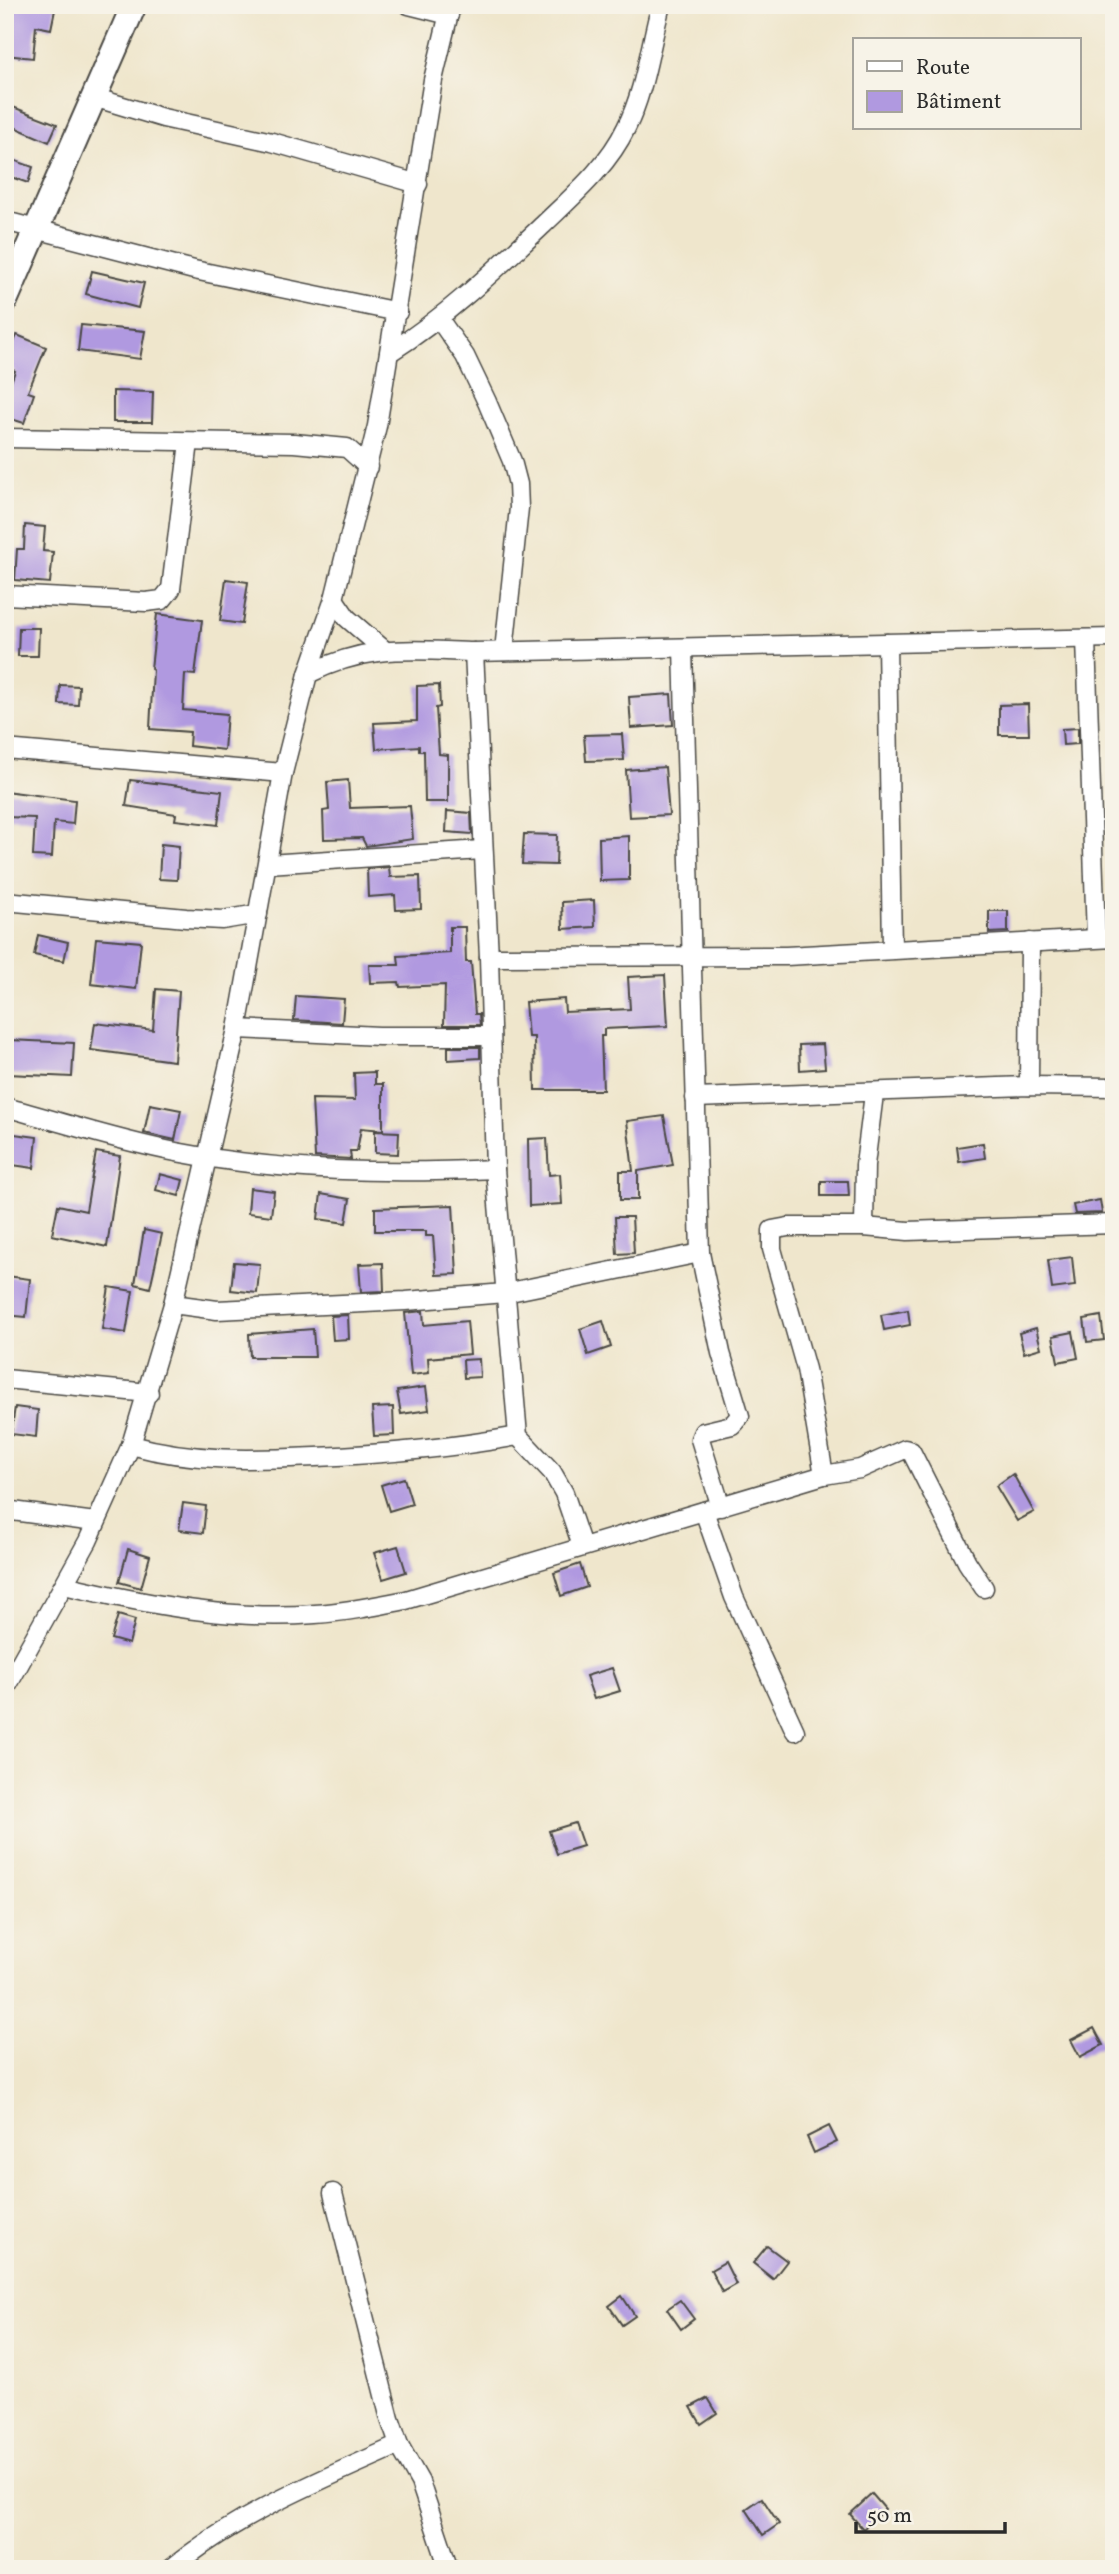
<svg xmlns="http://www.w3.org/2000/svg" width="1119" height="2574" font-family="Vollkorn,serif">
	<rect width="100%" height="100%" fill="#f7f3e8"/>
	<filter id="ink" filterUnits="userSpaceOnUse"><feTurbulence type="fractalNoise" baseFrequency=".0143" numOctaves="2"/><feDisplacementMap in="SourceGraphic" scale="14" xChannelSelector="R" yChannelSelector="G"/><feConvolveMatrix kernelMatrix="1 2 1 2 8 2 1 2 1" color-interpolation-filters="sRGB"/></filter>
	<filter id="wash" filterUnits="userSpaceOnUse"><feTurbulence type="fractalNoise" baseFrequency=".00686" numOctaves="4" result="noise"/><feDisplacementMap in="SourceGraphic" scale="28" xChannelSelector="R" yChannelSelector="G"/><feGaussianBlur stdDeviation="1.57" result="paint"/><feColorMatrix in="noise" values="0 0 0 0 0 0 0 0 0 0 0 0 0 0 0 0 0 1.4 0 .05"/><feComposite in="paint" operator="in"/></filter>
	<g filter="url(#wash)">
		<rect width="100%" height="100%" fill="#efe6cc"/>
		<g id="blocks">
			<g fill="#b099e0">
				<path d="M5,5H56L51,29L36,26L33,58L5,55Z"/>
				<path d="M5,104L57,124L49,142L5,123Z"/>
				<path d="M5,157L33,167L28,183L5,175Z"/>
				<path d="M92,271L144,283L138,308L86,294Z"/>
				<path d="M81,325L145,331L140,359L78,351Z"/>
				<path d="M17,335L46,347L28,392L34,394L24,423L5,417V399L15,371L5,365Z"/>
				<path d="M113,391L153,392L152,422H113Z"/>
				<path d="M25,525L45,527L43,551L53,552L50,583L15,580L17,549H24Z"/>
				<path d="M226,579L248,582L242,624L220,621Z"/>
				<path d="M157,614L202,620L195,675L185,674L183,710L227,714L224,750L189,746L190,732L150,729L153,670L151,669Z"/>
				<path d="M19,628H39L38,656H18Z"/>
				<path d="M60,685L79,686L78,705L59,704Z"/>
				<path d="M439,685L440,707L436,708L439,754L448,755V802H425L424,751H419V746L376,749L374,723L417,721V686Z"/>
				<path d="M671,694L673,725L631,728L629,697Z"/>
				<path d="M1028,704L1029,735H999V705Z"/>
				<path d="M1078,728V744L1063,745L1062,729Z"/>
				<path d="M622,734L624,760L586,761L584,735Z"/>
				<path d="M665,767L669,815L629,817L626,770Z"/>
				<path d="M130,780L222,791L218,825L175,820L176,814L126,806Z"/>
				<path d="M348,780L350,808L410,806L413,839L366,846L362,838L324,839L323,811L329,810L327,782Z"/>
				<path d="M5,791L75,800L73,824L54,822L52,857L33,856L35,818L5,817Z"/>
				<path d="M447,811L471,813L472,834L446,832Z"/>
				<path d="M524,834L557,835L556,865L522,864Z"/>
				<path d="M629,836V880L600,881L599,838Z"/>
				<path d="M161,844L179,846L177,880L159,879Z"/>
				<path d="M389,867L390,877L420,876L421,909L396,910L395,895L368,897L367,869Z"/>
				<path d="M594,900L595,927L563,929L562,902Z"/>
				<path d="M989,911H1008V932L989,933Z"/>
				<path d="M450,927H465L466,962H471L475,1014H479L480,1025H444L445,985L400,987L399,982L370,983L369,965H399L398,956L450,953Z"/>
				<path d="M38,935L68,942L64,961L34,955Z"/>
				<path d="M96,938L141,942L136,989L91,984Z"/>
				<path d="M665,975L668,1026L604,1029V1036H601L603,1090H535L534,1037H528L525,1002L564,999L565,1012L630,1009L628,977Z"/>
				<path d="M156,989L179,991L174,1061L91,1050L95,1023L153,1030Z"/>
				<path d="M296,996L344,999L342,1023L294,1020Z"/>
				<path d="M9,1040L74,1043L72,1077L8,1074Z"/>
				<path d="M823,1044L825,1068L800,1070L799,1045Z"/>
				<path d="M448,1047H480V1058L448,1060Z"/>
				<path d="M375,1072V1084H383V1130L361,1128L357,1151H350L351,1159L315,1157L312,1099L355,1100L354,1073Z"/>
				<path d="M150,1104L181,1110L175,1140L144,1133Z"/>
				<path d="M664,1116L673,1165L638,1171V1200H620V1171H633L627,1121Z"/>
				<path d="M375,1131L399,1132L398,1154L375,1153Z"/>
				<path d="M7,1133L37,1137L34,1168L5,1164Z"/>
				<path d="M547,1138L549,1175L560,1174L562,1204L529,1206L528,1139Z"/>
				<path d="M983,1143L985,1158L959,1162L957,1147Z"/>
				<path d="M96,1152L120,1156L107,1247L52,1235L58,1205L86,1211Z"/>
				<path d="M160,1174L183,1180L179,1196L156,1190Z"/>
				<path d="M821,1181H848L849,1196H821Z"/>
				<path d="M250,1188L274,1191L271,1216L248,1213Z"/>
				<path d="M321,1194L350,1199L346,1223L318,1219Z"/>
				<path d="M1100,1200L1102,1213L1075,1214L1073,1205Z"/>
				<path d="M453,1205L457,1274L436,1275L433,1236H426V1231H375V1208Z"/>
				<path d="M615,1217H632L634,1253L617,1254Z"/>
				<path d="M144,1230L162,1234L150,1288L135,1284Z"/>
				<path d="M1072,1257L1075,1286L1052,1289L1048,1260Z"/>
				<path d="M234,1262L260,1264L257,1293L231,1290Z"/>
				<path d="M383,1263L384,1291L361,1292L359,1264Z"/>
				<path d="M7,1276L30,1279L26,1317L5,1315Z"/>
				<path d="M109,1287L133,1291L126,1333L102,1329Z"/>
				<path d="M908,1310L910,1325L884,1330L881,1315Z"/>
				<path d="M423,1311L424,1325L467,1321L470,1354L428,1358L429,1373L411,1375L405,1313Z"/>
				<path d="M348,1315L349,1339L333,1340L331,1316Z"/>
				<path d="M1101,1316L1104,1340L1087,1342L1084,1319Z"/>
				<path d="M603,1321L611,1347L588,1355L580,1329Z"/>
				<path d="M1036,1328L1041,1348L1024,1353L1019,1333Z"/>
				<path d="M313,1329L315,1357H250L249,1334Z"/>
				<path d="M1073,1332L1078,1358L1058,1362L1053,1336Z"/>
				<path d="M479,1359L480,1377L464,1378L463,1360Z"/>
				<path d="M426,1387L429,1410L401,1414L397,1391Z"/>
				<path d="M15,1407L38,1410L36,1437L11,1434Z"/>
				<path d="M393,1407L394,1435L374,1436L372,1408Z"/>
				<path d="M1013,1474L1034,1512L1017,1521L996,1486Z"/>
				<path d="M404,1478L412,1504L389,1511L381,1485Z"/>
				<path d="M183,1503L206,1506L203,1533L179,1530Z"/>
				<path d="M398,1546L406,1572L383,1579L374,1553Z"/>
				<path d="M128,1549L150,1556L141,1588L119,1582Z"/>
				<path d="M580,1564L587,1587L561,1596L554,1573Z"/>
				<path d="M118,1615L135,1620L129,1644L111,1639Z"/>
				<path d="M612,1668L620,1691L594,1699L586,1676Z"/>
				<path d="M575,1823L583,1846L557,1854L549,1831Z"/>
				<path d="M1094,2028L1103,2045L1080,2057L1071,2040Z"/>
				<path d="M829,2126L837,2142L814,2153L807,2137Z"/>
				<path d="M767,2246L787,2261L773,2279L753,2263Z"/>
				<path d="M725,2262L736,2284L722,2292L711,2270Z"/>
				<path d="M622,2296L635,2316L622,2325L609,2306Z"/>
				<path d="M680,2300L694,2319L681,2329L667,2309Z"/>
				<path d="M708,2398L717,2413L701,2424L691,2407Z"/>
				<path d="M872,2494L885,2509L863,2529L850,2514Z"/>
				<path d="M762,2498L779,2524L763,2535L746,2509Z"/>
			</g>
		</g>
	</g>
	<g filter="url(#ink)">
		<use href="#blocks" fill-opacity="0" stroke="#484743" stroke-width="2"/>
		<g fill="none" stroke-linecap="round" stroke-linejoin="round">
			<defs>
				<g id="street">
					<path d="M409,5L449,15"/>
					<path d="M93,97L163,118L272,142L418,184"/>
					<path d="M5,221L194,270L398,312"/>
					<path d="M439,319L465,356L487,402L512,461L518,484L519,508L504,651"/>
					<path d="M392,351C447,316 495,270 543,225C573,196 608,166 626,128C645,91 650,45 661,5"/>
					<path d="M5,438L294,443L347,448L368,467"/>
					<path d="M5,595L146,602L162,600L171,589L189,442"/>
					<path d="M334,599L347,618L383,649"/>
					<path d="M1086,639L1096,938"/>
					<path d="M887,643L892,949"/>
					<path d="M683,648L700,1253L721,1353L740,1416L732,1425L703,1432L700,1439L721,1507"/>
					<path d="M474,652L489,957L495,1169L518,1436L552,1472L564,1493L582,1546"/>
					<path d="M308,674C369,644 408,650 474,652L1114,638"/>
					<path d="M5,749L283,773"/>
					<path d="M268,864L482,850"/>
					<path d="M5,901L186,918L222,920L258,914"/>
					<path d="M489,957L786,956L1114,938"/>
					<path d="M237,1029L379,1036H491"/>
					<path d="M1029,1086L1030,942"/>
					<path d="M695,1098L1029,1086L1114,1087"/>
					<path d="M5,1107C62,1122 118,1141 176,1152C281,1172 388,1174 495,1169"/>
					<path d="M864,1227L865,1165L874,1094"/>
					<path d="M173,1304L217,1310L406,1301L505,1293L700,1253"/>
					<path d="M5,1379L149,1393"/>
					<path d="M131,1445C193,1462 253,1460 316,1457C385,1454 451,1448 518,1436"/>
					<path d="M824,1475L806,1369L772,1249V1230L788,1227H864L908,1231L1114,1224"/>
					<path d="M5,1510L95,1522"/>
					<path d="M704,1511L734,1597L795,1731"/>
					<path d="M64,1585C145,1604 233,1621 315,1614C346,1612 376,1606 406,1600L824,1475L860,1469L905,1449L911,1451L967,1562L984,1588"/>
					<path d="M5,1690L88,1541L131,1445L173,1304L237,1029L283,773L308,674L334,599L377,426L433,80L451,5"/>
					<path d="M333,2193L390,2419L399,2445L420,2482L449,2569"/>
					<path d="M171,2569C237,2514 321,2480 399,2445"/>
				</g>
				<path id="secondary" d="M5,301L134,5"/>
			</defs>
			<use href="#street" stroke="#484743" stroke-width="21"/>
			<use href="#secondary" stroke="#484743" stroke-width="28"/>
			<use href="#street" stroke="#fff" stroke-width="18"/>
			<use href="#secondary" stroke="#fff" stroke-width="24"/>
		</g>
	</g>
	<rect width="1119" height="2574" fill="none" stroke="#f7f3e8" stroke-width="28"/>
	<rect x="853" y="38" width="228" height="91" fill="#f7f3e8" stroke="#a5a39c" stroke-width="2"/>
	<rect x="867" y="61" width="35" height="10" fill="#ffffff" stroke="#a5a39c" stroke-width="2"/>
	<text x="916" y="74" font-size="21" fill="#2b2b2b">Route</text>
	<rect x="867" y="91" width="35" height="21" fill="#b099e0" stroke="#a5a39c" stroke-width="2"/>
	<text x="916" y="108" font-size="21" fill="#2b2b2b">Bâtiment</text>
	<path d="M856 2522v10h149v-10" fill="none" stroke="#2b2b2b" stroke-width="3.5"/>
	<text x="867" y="2522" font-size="21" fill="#2b2b2b" stroke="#f7f3e8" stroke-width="5" paint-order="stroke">50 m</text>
</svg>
